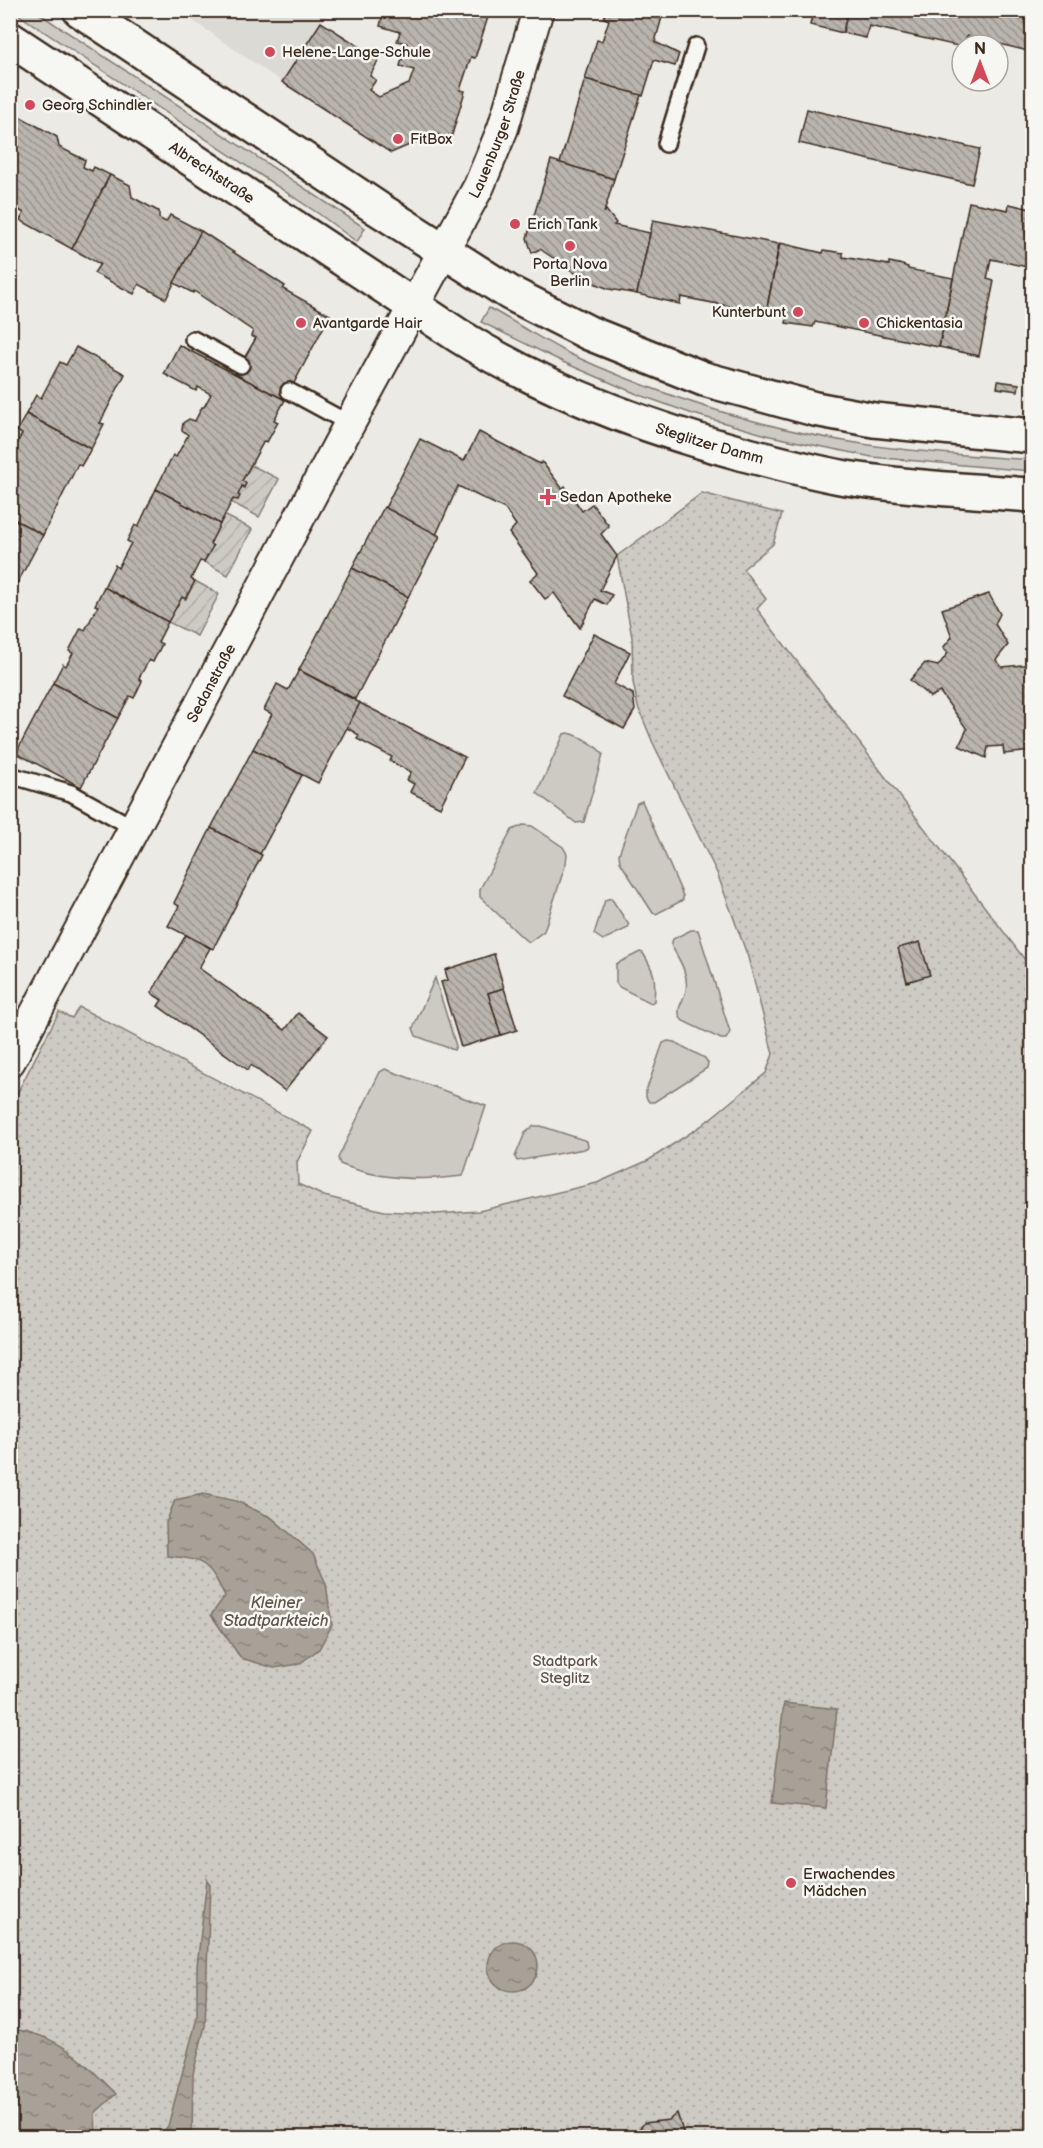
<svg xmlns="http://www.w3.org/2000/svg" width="1043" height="2148" font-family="'Balsamiq Sans',sans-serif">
	<defs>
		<pattern id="park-dots" width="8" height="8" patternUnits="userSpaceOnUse" patternTransform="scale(1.5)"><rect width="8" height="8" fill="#cdcac4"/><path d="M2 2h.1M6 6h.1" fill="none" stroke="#b1aea8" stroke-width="1.8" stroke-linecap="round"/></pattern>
		<pattern id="garden-furrows" width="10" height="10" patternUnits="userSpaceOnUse" patternTransform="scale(1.5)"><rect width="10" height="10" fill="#cdcac4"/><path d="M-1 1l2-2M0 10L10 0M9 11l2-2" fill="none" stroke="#b1aea8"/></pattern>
		<pattern id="water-ripples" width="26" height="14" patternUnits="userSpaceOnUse" patternTransform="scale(1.5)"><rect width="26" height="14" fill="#a8a198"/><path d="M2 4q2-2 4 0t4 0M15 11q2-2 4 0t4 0" fill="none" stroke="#8a837b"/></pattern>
		<pattern id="building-back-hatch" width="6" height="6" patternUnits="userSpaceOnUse" patternTransform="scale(1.5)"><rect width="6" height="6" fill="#bab4ae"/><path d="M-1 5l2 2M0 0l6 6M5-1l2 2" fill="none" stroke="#98938d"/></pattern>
	</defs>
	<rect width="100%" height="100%" fill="#ebeae5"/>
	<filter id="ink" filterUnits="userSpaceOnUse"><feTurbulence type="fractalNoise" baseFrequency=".0167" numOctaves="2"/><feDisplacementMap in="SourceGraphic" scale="12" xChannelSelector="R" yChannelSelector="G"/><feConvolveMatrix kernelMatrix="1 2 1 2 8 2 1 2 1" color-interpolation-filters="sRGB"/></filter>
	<g filter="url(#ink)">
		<path fill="#dcdad4" d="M179,11H329L282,82Z"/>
		<g fill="#cdcac4" stroke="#847a71" stroke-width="1.5">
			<path d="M13,11H35L365,228L357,242L319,214Z"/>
			<path d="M489,308C517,323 543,341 572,355C666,398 767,430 869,445C923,453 978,456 1032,460V471L872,457L770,436L690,413L637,394L565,363L481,322Z"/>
			<path d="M568,733C580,735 595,745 603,754L584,822L576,823L537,793L564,734Z"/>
			<path d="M642,801L683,896V900L656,914L653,913L620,862L619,854L637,803Z"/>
			<path d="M523,825L532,826L563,847L567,854L566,863L544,931L529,942L524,939L480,897V889L512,830Z"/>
			<path d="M611,898L629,925L628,928L603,940L594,934L595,931L605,900Z"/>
			<path d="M691,930H698L730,1032L726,1039H721L683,1021C673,1010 684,1002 686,990C689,974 679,959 671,945L673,939Z"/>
			<path d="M640,952L643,953C655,973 656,978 654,1001L651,1003L619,987L616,983V964Z"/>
			<path d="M435,978L456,1046L454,1050L416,1036L413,1028Z"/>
			<path d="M668,1041L674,1042L705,1058L708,1063L707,1068L654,1102H649L646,1097V1091L663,1043Z"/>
			<path d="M385,1069L486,1106L463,1176C421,1181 379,1180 340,1164L338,1158L380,1072Z"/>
			<path d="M534,1126H541L587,1141L588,1147L584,1149L517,1161L515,1157L525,1133Z"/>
		</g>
		<path fill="url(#park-dots)" stroke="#847a71" stroke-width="1.5" d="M702,493L782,514L773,544L743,569L766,599L757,609L1032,969V2137L11,2138V1105L59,1012L72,1018L79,1007L313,1131L297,1162L298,1184L324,1196L384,1211L436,1214L479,1211L597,1183L649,1160L701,1126L766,1073L773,1054L748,957L717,873L653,743L638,707L633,682L632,637L617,556Z"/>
		<g fill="url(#garden-furrows)" stroke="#847a71" stroke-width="1.5">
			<path d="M251,465L279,479L259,517L231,502L233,499L238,500V495L242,486L244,487L246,484L242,481Z"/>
			<path d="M224,515L252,529L228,575L204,562L213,546L210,544Z"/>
			<path d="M195,581L219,594L197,636L168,622L182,597L186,599Z"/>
		</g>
		<g fill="url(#water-ripples)" stroke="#7c7167" stroke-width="1.5">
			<path d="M203,1494L236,1501L272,1518L313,1554L326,1584L332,1625L319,1649L299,1664L274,1668L241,1658L211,1615L225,1596C209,1563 204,1559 167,1556L166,1523L175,1500Z"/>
			<path d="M784,1703L837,1709L826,1808L772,1803Z"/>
			<path d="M207,1879L210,1885L205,2026L193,2074L192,2137H159L168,2126L197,2018V1966Z"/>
			<circle cx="513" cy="1966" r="25"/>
			<path d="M10,2029C57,2033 85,2062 116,2094L95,2113L96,2137H11Z"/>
		</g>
		<g fill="url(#building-back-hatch)" stroke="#3b2a1e" stroke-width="1.5">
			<path d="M384,10H479L489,14L475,58L471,57L460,90L465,91L451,138L435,134L391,153L282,82L321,22L379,59L370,76L376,80L369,90L379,97L409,84L414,70L400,66L407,43L397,41L400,32L380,26Z"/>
			<path d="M606,10H664L655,42L679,54L675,66L654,60L643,96L585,79L597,40L602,41L609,20L604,18Z"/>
			<path d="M813,10H848L843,33L810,25Z"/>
			<path d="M848,10H1032V52L967,36L962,47L869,26L866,38L843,33Z"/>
			<path d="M585,79L641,95L614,179L560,163Z"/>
			<path d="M807,109L980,149L972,184L799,143Z"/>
			<path d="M19,116L57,137L59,147L85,160L83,167L92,171L94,167L110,175L72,249L20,220L24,213L10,205V118L16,121Z"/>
			<path d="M551,160L614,179L604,213L606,210L616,223L614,225L650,233L637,294L609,289L584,279L540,249L532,253L527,238Z"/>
			<path d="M110,175L130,185L132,197L156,210L159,211V218L162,220L166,222L170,215L201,231L166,299L139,284L134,294L94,273L100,264L72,249Z"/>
			<path d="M969,202L1008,210L1009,204L1032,209V268L991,259L987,279L994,281L979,356L939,347Z"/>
			<path d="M653,220L779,244L766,313L681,297L680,304L637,294Z"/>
			<path d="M201,231L285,286L283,289L330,315L285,400L235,374L256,338L251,336L253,331L194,291L193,293L174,283Z"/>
			<path d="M780,243L823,253L824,250L843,253V257L889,265V262L899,264L908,267V269L953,278L939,347L815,322L813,327L786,323L787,318L766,313Z"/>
			<path d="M179,345L285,400L274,420L278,422L267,442L264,441L242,481L246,483L244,488L242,486L238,495L240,496L238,500L233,499L220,524L156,489L173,455L176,457L188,435L182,430L183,423L189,419L195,421L202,407H204L211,394L198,387L196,391L164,374Z"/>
			<path d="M76,347L125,374L100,423L104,424L91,449L26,414L36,395L41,398L60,362L66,365Z"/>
			<path d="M998,381L1019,384L1018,391L997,388Z"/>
			<path d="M26,414L91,449L81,466L78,464L43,535L10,517V456L22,434L17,431Z"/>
			<path d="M479,432L540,464L542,462L562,488L565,486L582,511L592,504L609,526L601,534L617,556L600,590L612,595L607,605L595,599L580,628L554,593L545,599L530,580L538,573L509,533L516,525L505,509L458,486L436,535L385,508L420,439L464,461Z"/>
			<path d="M156,489L220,524L210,544L213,546L204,562L200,561L191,579L195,581L185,599L182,597L168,622L104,587L115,565L118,568L131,543L127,541L135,525L138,527Z"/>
			<path d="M384,507L440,536L408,597L352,568Z"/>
			<path d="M10,517L43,535L10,597Z"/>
			<path d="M352,568L408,597L355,699L299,670Z"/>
			<path d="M104,587L168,622L158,642L162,644L153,662L149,660L139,678L142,681L134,698L130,696L118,718L53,683L63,664L66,666L73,653L69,651L81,628L85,630L98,606L95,605Z"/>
			<path d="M989,594L1000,614L995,624L1008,645L996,660L1002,667L1032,664V751L1004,754L1003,746L988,747L986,758L959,746L967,729L940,692L930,697L910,680L925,663L938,666L948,653L943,648L952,637L942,609Z"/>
			<path d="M594,634L630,652L614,684L633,694L635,710L624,729L562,696Z"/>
			<path d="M299,670L360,703L318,783L253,749L272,714L264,710L277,684L288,690Z"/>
			<path d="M53,683L118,718L81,787L16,753Z"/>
			<path d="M360,703L465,757L440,807L410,792L414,784L407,780L411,772L390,761L392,757L357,739L359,735L347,728Z"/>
			<path d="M253,749L302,775L260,854L211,828Z"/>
			<path d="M211,828L262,855L213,949L168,926L179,906L174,903Z"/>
			<path d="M186,935L210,948L199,968L285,1030L298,1013L328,1036L285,1091L251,1065L248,1070L158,1006L162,1000L151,993Z"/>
			<path d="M920,942L930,975L907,982L898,948Z"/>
			<path d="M494,954L504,988L488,993L501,1035L461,1047L441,982L448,980L445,970Z"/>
			<path d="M504,988L517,1030L501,1035L488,993Z"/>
			<path d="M677,2113L685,2138H632L644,2123L669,2120Z"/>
		</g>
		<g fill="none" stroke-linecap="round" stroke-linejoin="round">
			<defs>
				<g id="service">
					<path d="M666,144L696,46"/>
					<path d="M193,339L241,365"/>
					<path d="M289,391L350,424"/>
					<path d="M10,775L71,793L134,828"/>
				</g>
				<g id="minor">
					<path id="s1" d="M10,1061L344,434L479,186L503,128L538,10"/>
				</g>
				<g id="secondary">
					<path d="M80,10L377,208L510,293L589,333L704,379L815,409L874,420L1032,436"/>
					<path id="s2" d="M10,39L459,336C547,391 644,427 744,454C778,463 812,472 846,478C908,487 971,491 1032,495"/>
				</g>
			</defs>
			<use href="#service" stroke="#3b2a1e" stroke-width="20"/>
			<use href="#minor" stroke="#3b2a1e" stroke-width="34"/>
			<use href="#secondary" stroke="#3b2a1e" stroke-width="38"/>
			<use href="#service" stroke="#f6f6f2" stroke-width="15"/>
			<use href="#minor" stroke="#f6f6f2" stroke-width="30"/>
			<use href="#secondary" stroke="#f6f6f2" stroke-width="33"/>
		</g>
	</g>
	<g fill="#d1495b" stroke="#f6f6f2" stroke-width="2">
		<circle cx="270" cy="52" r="6"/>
		<circle cx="30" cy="105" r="6"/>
		<circle cx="398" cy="139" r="6"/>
		<circle cx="515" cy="224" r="6"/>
		<circle cx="570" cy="246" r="6"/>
		<circle cx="798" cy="312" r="6"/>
		<circle cx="301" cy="323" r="6"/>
		<circle cx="864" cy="323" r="6"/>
		<path d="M545 488h6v6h6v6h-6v6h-6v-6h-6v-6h6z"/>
		<circle cx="791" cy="1883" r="6"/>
	</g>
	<g text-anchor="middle" stroke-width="5" stroke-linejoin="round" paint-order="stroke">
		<g font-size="15" fill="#3b2a1e" stroke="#f6f6f2" text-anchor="start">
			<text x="282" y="57">Helene-Lange-Schule</text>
			<text x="42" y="110">Georg Schindler</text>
			<text x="410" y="144">FitBox</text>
			<text x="527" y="229">Erich Tank</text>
			<text x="570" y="269" text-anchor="middle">Porta Nova<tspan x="570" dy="17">Berlin</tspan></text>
			<text x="786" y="317" text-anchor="end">Kunterbunt</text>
			<text x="313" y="328">Avantgarde Hair</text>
			<text x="876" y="328">Chickentasia</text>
			<text x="560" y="502">Sedan Apotheke</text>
			<text x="803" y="1879">Erwachendes<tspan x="803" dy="17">Mädchen</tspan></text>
		</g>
		<g font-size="15" fill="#3b2a1e" stroke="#f6f6f2">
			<text dy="5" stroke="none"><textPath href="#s1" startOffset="1048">Lauenburger Straße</textPath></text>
			<text dy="5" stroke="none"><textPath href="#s2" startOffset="242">Albrechtstraße</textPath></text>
			<text dy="5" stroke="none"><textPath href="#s2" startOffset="812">Steglitzer Damm</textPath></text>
			<text dy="5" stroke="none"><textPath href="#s1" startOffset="428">Sedanstraße</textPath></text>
		</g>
		<g font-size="15" fill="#605248" stroke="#f6f6f2">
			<text x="565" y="1666">Stadtpark<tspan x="565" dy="17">Steglitz</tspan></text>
		</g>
		<g font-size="16" font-style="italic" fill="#615449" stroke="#f6f6f2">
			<text x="276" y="1608">Kleiner<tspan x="276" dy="18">Stadtparkteich</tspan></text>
		</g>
	</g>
	<rect width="1043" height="2148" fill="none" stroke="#f6f6f2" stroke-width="36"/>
	<rect x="18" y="18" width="1007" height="2112" fill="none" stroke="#3b2a1e" stroke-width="2" filter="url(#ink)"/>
	<g transform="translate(980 63)"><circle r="28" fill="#f6f6f2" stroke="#aba49d" stroke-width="1.5"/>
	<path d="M0-4.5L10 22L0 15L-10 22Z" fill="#d1495b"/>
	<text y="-9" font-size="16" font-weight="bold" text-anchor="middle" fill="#3b2a1e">N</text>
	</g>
</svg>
